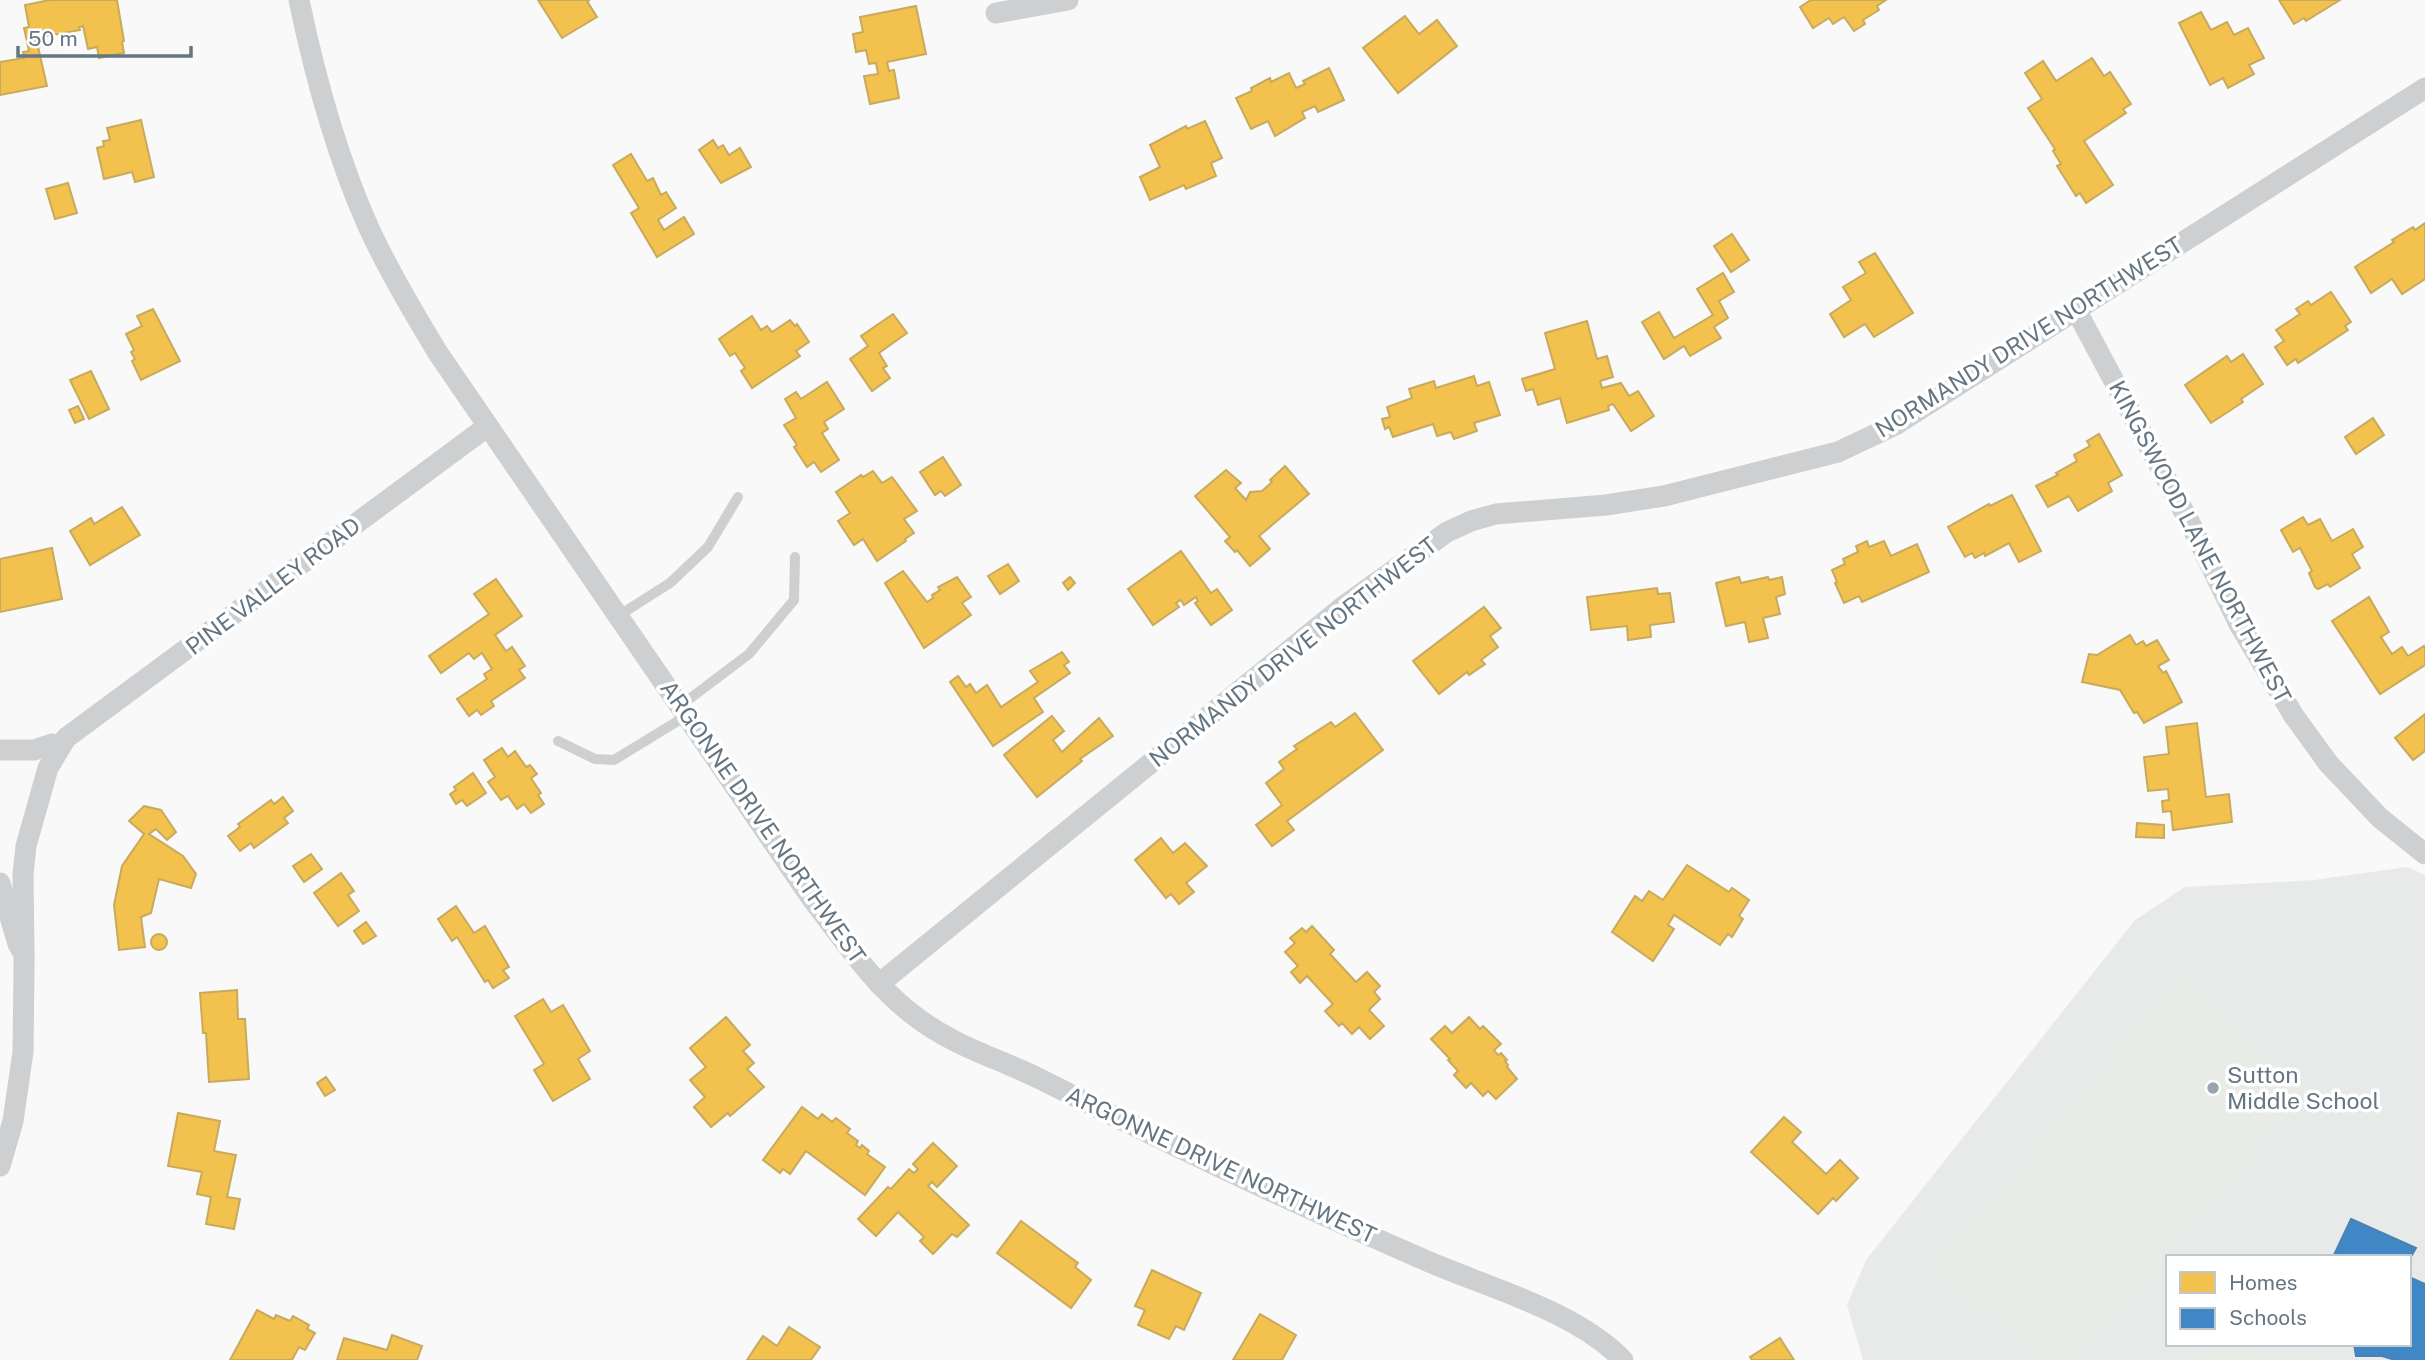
<svg xmlns="http://www.w3.org/2000/svg" width="2425" height="1360" font-family="'Public Sans',sans-serif">
	<rect width="100%" height="100%" fill="#f9f9f9"/>
	<path fill="#e8e9e9" fill-rule="evenodd" d="M2407,867L2425,875V1360H1863L1847,1305L1866,1260L2135,920L2185,887L2314,880ZM2168,1257H2409V1344H2168Z"/>
	<g fill="#e8ebe6">
		<path d="M2180,978L2309,1089L2079,1360H2040L1933,1268Z"/>
		<path d="M2204,1344H2251L2275,1354L2328,1360H2191Z"/>
	</g>
	<g fill="#f2c14e" stroke="#c8aa5e" stroke-width="2">
		<path d="M50,0H117L124,41L122,42L124,53L99,58L97,47L88,49L83,26L79,27L80,30L36,38L47,86L0,95V62L24,58L23,52L29,51L24,28L29,27L25,5Z"/>
		<path d="M538,0H590L587,1L597,17L562,38Z"/>
		<path d="M1811,0H1886L1877,6L1879,10L1863,20L1865,24L1854,31L1844,17L1833,24L1829,18L1813,28L1800,7Z"/>
		<path d="M2279,0H2340L2306,21L2304,18L2294,24Z"/>
		<path d="M916,6L926,54L887,62L889,71L894,70L899,98L870,104L864,76L878,74L876,63L869,64L866,50L856,52L853,34L863,32L860,17Z"/>
		<path d="M2201,12L2211,30L2227,22L2234,35L2248,28L2264,58L2249,65L2254,74L2228,88L2223,78L2210,85L2179,23Z"/>
		<path d="M1405,16L1419,34L1437,20L1457,46L1398,93L1363,48Z"/>
		<path d="M2092,58L2104,76L2110,72L2131,104L2123,109L2126,113L2084,141L2113,185L2086,203L2080,193L2076,196L2057,166L2061,164L2053,151L2055,149L2028,108L2042,99L2025,73L2043,61L2056,81Z"/>
		<path d="M1329,68L1344,100L1318,112L1315,106L1302,112L1305,118L1275,136L1268,121L1251,129L1236,98L1252,91L1251,88L1270,78L1271,82L1289,73L1296,88L1305,84L1303,81Z"/>
		<path d="M141,120L154,177L135,182L132,172L104,179L97,148L104,146L103,141L110,140L107,128Z"/>
		<path d="M1205,121L1222,158L1211,163L1216,176L1186,189L1184,185L1150,200L1140,177L1160,167L1150,145L1186,126L1187,129Z"/>
		<path d="M713,140L718,148L723,145L729,155L740,148L751,167L721,183L699,150Z"/>
		<path d="M631,154L647,181L653,178L661,195L666,192L676,208L658,220L664,230L684,217L694,234L657,257L631,213L639,208L613,165Z"/>
		<path d="M68,183L77,213L55,219L46,189Z"/>
		<path d="M2425,223V279L2402,294L2392,279L2371,293L2355,267L2394,242L2392,240L2413,227L2415,230Z"/>
		<path d="M1732,234L1749,260L1731,272L1714,246Z"/>
		<path d="M1875,253L1913,313L1874,337L1865,324L1844,337L1830,314L1851,300L1843,287L1866,273L1859,262Z"/>
		<path d="M1723,273L1734,292L1719,301L1728,318L1714,327L1721,338L1690,356L1684,346L1664,359L1642,322L1659,312L1674,338L1713,315L1697,289Z"/>
		<path d="M2331,292L2351,322L2345,326L2348,330L2298,363L2296,359L2287,365L2275,347L2284,341L2276,330L2300,314L2296,309L2308,301L2311,305Z"/>
		<path d="M153,309L180,361L141,380L132,361L135,359L131,352L134,350L126,334L142,326L137,316Z"/>
		<path d="M893,314L907,333L879,353L887,366L883,368L890,378L872,391L850,359L868,346L861,336Z"/>
		<path d="M752,316L761,330L767,326L772,332L790,320L795,326L797,324L809,342L796,351L800,356L752,388L741,371L745,368L735,353L730,356L719,339Z"/>
		<path d="M1587,321L1597,359L1607,356L1613,377L1600,381L1602,388L1621,383L1629,396L1638,391L1654,416L1631,431L1613,404L1608,406L1609,410L1567,423L1560,398L1538,405L1533,389L1526,391L1522,379L1555,369L1545,333Z"/>
		<path d="M2243,354L2263,384L2241,399L2243,402L2211,423L2185,385L2227,356L2231,362Z"/>
		<path d="M91,371L109,409L89,419L70,380Z"/>
		<path d="M1474,376L1477,386L1489,382L1500,415L1474,423L1477,431L1454,439L1451,432L1437,436L1433,424L1393,437L1389,427L1385,429L1382,419L1390,417L1387,407L1412,398L1409,389L1434,381L1436,388Z"/>
		<path d="M827,382L844,409L824,422L828,429L822,433L839,460L821,472L814,462L807,467L794,447L797,445L784,425L796,418L785,399L796,392L801,399Z"/>
		<path d="M78,406L84,419L75,423L69,410Z"/>
		<path d="M2373,418L2384,435L2356,454L2345,437Z"/>
		<path d="M2099,434L2122,475L2108,483L2112,491L2078,511L2069,496L2048,507L2036,486L2058,475L2056,473L2077,461L2074,455L2090,446L2087,441Z"/>
		<path d="M943,457L961,485L945,496L941,491L935,495L920,472Z"/>
		<path d="M1285,466L1309,494L1259,536L1270,549L1250,566L1237,550L1235,552L1225,541L1230,537L1195,496L1226,470L1241,483L1235,488L1246,500L1250,492L1262,491L1272,482L1270,480Z"/>
		<path d="M873,471L882,483L892,477L917,511L904,519L914,533L905,539L906,541L877,561L863,539L854,545L838,521L850,513L836,492L861,475L863,477Z"/>
		<path d="M2012,495L2041,551L2019,562L2009,543L1985,556L1984,553L1975,558L1972,553L1965,557L1948,527L1989,504L1990,506Z"/>
		<path d="M122,507L140,535L90,565L70,531L91,518L94,524Z"/>
		<path d="M2303,517L2308,525L2320,519L2332,541L2353,529L2363,547L2352,554L2360,568L2330,587L2328,584L2318,589L2315,587L2309,573L2312,571L2300,548L2293,552L2281,530Z"/>
		<path d="M1867,541L1869,547L1884,541L1891,556L1917,544L1929,572L1862,602L1859,596L1844,603L1835,583L1837,582L1832,570L1845,564L1843,559L1858,552L1856,546Z"/>
		<path d="M52,548L62,599L0,612V559Z"/>
		<path d="M1181,551L1211,593L1217,589L1232,610L1211,625L1195,603L1198,601L1196,597L1184,605L1181,600L1176,603L1179,607L1153,625L1128,589Z"/>
		<path d="M1008,564L1019,581L1000,594L988,576Z"/>
		<path d="M903,571L927,602L933,598L932,595L940,590L938,587L957,577L971,597L962,603L971,615L924,648L885,583Z"/>
		<path d="M1070,577L1075,583L1068,590L1063,583Z"/>
		<path d="M1739,577L1741,583L1768,577L1769,580L1782,577L1785,594L1776,597L1780,614L1763,618L1768,638L1749,642L1745,622L1726,626L1716,583Z"/>
		<path d="M496,579L522,616L495,635L506,651L512,647L525,666L519,670L525,678L491,701L494,706L481,715L477,710L469,716L457,699L487,679L484,674L492,669L482,653L474,659L469,653L441,673L429,656L489,614L474,594Z"/>
		<path d="M1657,588L1658,594L1670,593L1674,622L1650,625L1651,637L1628,640L1627,626L1591,630L1587,597Z"/>
		<path d="M2369,597L2389,632L2381,637L2392,654L2402,647L2408,656L2424,646L2425,648V665L2380,694L2332,621Z"/>
		<path d="M1484,607L1501,628L1490,636L1498,647L1481,660L1485,664L1469,675L1467,672L1439,694L1413,661Z"/>
		<path d="M2130,635L2136,645L2143,641L2146,646L2157,640L2169,660L2158,666L2163,673L2166,671L2182,702L2144,723L2137,712L2134,713L2120,690L2082,682L2089,654L2097,655Z"/>
		<path d="M1062,652L1069,662L1064,665L1070,673L1034,698L1043,712L993,746L950,682L958,676L966,687L970,684L976,693L987,685L1001,707L1038,682L1030,671Z"/>
		<path d="M1355,713L1383,750L1287,821L1294,830L1272,846L1256,825L1282,805L1266,783L1284,769L1279,762L1297,749L1294,746L1331,722L1335,727Z"/>
		<path d="M2425,714V751L2413,760L2395,738Z"/>
		<path d="M1052,716L1064,731L1053,740L1062,752L1099,718L1113,736L1080,759L1082,761L1037,797L1004,755Z"/>
		<path d="M2197,723L2206,797L2229,794L2232,822L2173,830L2171,811L2163,812L2162,801L2169,800L2168,789L2148,791L2144,757L2169,754L2166,727Z"/>
		<path d="M502,748L508,757L515,751L526,767L530,765L537,774L531,778L541,793L538,795L544,804L531,813L524,804L517,809L508,796L501,800L488,782L495,777L484,760Z"/>
		<path d="M473,773L486,793L467,806L462,800L456,804L450,794L456,790L454,787Z"/>
		<path d="M283,797L293,811L284,818L288,823L254,848L251,843L240,851L228,836L240,827L238,824L271,800L274,804Z"/>
		<path d="M144,806L161,810L176,832L167,840L156,829L149,834L183,856L196,874L191,888L159,879L151,913L141,917L145,947L119,950L114,905L122,866L144,834L129,821Z"/>
		<path d="M2137,823L2164,825V838L2136,837Z"/>
		<path d="M1161,838L1173,853L1185,843L1207,866L1186,883L1194,892L1179,904L1171,894L1166,898L1135,860Z"/>
		<path d="M311,854L322,869L304,882L293,866Z"/>
		<path d="M1687,865L1729,892L1732,888L1749,900L1739,916L1743,919L1732,937L1728,934L1720,945L1674,915L1668,925L1674,929L1653,961L1612,932L1635,896L1642,901L1649,891L1663,900Z"/>
		<path d="M341,873L354,891L348,895L359,911L338,926L314,893Z"/>
		<path d="M456,906L474,933L485,926L509,967L503,970L509,978L493,988L488,980L485,982L457,937L452,941L438,919Z"/>
		<path d="M366,922L376,936L363,944L354,931Z"/>
		<path d="M1312,926L1334,950L1330,954L1356,982L1367,972L1380,986L1374,992L1380,999L1369,1010L1384,1026L1370,1039L1359,1027L1352,1034L1342,1023L1339,1026L1325,1011L1333,1004L1307,976L1300,983L1291,972L1298,966L1285,952L1295,943L1290,938L1302,928L1306,932Z"/>
		<circle cx="159" cy="942" r="8"/>
		<path d="M237,990L238,1019H245L249,1079L209,1082L206,1033H203L200,993Z"/>
		<path d="M543,999L551,1012L563,1005L590,1051L578,1059L590,1079L553,1101L534,1070L544,1064L515,1016Z"/>
		<path d="M726,1017L750,1045L743,1051L754,1063L747,1069L764,1087L730,1116L728,1113L711,1127L694,1107L705,1097L690,1080L706,1067L690,1048Z"/>
		<path d="M1469,1017L1480,1029L1483,1026L1501,1044L1494,1050L1498,1055L1501,1053L1507,1060L1505,1061L1508,1065L1507,1067L1517,1079L1496,1099L1488,1091L1483,1096L1471,1083L1466,1088L1454,1075L1458,1071L1448,1060L1450,1059L1431,1039L1445,1026L1452,1033Z"/>
		<path d="M326,1077L335,1090L325,1096L317,1083Z"/>
		<path d="M802,1107L818,1119L822,1114L832,1122L836,1118L850,1129L847,1133L858,1141L856,1145L860,1148L862,1145L869,1151L867,1154L885,1167L865,1195L806,1151L790,1174L783,1169L780,1173L763,1160Z"/>
		<path d="M178,1113L220,1121L214,1151L236,1155L227,1197L240,1199L234,1229L206,1224L211,1197L197,1194L202,1172L168,1166Z"/>
		<path d="M1784,1117L1801,1132L1792,1142L1826,1174L1840,1160L1858,1178L1836,1201L1833,1198L1818,1214L1751,1152Z"/>
		<path d="M933,1143L957,1166L937,1187L932,1182L928,1186L969,1225L957,1237L952,1234L933,1254L920,1241L924,1237L898,1212L876,1236L858,1219L888,1187L891,1189L909,1169L914,1173L918,1169L913,1164Z"/>
		<path d="M1021,1221L1078,1263L1075,1267L1091,1280L1071,1308L997,1253Z"/>
		<path d="M1152,1270L1201,1293L1184,1330L1176,1326L1169,1339L1138,1325L1145,1310L1135,1306Z"/>
		<path d="M257,1310L274,1319L276,1315L290,1321L293,1316L309,1325L307,1329L315,1333L305,1350L299,1347L292,1360H230Z"/>
		<path d="M1260,1314L1296,1335L1282,1360H1233Z"/>
		<path d="M789,1327L820,1347L811,1360H747L763,1336L777,1346Z"/>
		<path d="M392,1335L422,1346L417,1360H337L344,1338L387,1350Z"/>
		<path d="M1780,1338L1794,1360H1752L1750,1357Z"/>
	</g>
	<g fill="#3f88c5" stroke="#4a83b1" stroke-width="2">
		<path d="M2351,1219L2416,1248L2409,1260V1257H2333Z"/>
		<path d="M2409,1277L2425,1284V1360H2395L2382,1356H2356L2354,1344H2409Z"/>
	</g>
	<g fill="none" stroke-linecap="round" stroke-linejoin="round">
		<g stroke="#cecfd0" stroke-width="10">
			<path d="M618,616L670,583L708,547L738,497"/>
			<path d="M680,706L749,654L794,600L795,557"/>
			<path d="M558,741L595,759L614,760L686,716"/>
		</g>
		<g stroke="#cecfd0" stroke-width="21">
			<path d="M299,0C315,77 336,154 368,226C388,270 413,312 438,353L812,899C844,940 874,986 916,1017C955,1047 1001,1059 1044,1081C1170,1145 1297,1205 1427,1261C1489,1288 1576,1311 1623,1360"/>
			<path d="M996,13L1068,0"/>
			<path d="M2076,310L2190,523L2239,624L2294,716L2328,763L2380,818L2425,854"/>
			<path d="M0,750H34L52,744L59,747"/>
			<path d="M0,883L18,944L24,954V966L23,1052L13,1121L0,1166"/>
			<path d="M24,954L23,874L26,846L48,768L66,738L488,426"/>
			<path d="M879,984L1345,605L1447,532L1471,521L1496,514L1606,505L1664,496L1838,452L1897,424L2425,88"/>
		</g>
	</g>
	<circle fill="#99a4ac" stroke="#fff" stroke-width="2.5" cx="2213" cy="1088" r="7"/>
	<g text-anchor="middle" stroke-width="7" stroke-linejoin="round" paint-order="stroke">
		<g font-size="23" fill="#657683" stroke="#fff">
			<text transform="translate(2029 337) rotate(-32)" y="8">NORMANDY DRIVE NORTHWEST</text>
			<text transform="translate(2200 542) rotate(62)" y="8">KINGSWOOD LANE NORTHWEST</text>
			<text transform="translate(273 586) rotate(-37)" y="8">PINE VALLEY ROAD</text>
			<text transform="translate(1293 652) rotate(-38)" y="8">NORMANDY DRIVE NORTHWEST</text>
			<text transform="translate(763 822) rotate(55)" y="8">ARGONNE DRIVE NORTHWEST</text>
			<text transform="translate(1221 1165) rotate(25)" y="8">ARGONNE DRIVE NORTHWEST</text>
		</g>
		<g font-size="23" fill="#657683" stroke="#fff" text-anchor="start">
			<text x="2227" y="1083">Sutton<tspan x="2227" dy="26">Middle School</tspan></text>
		</g>
	</g>
	<rect x="2166" y="1255" width="245" height="91" fill="#ffffff" stroke="#c1c8cd" stroke-width="2"/>
	<rect x="2180" y="1272" width="35" height="21" fill="#f2c14e" stroke="#c1c8cd" stroke-width="2"/>
	<text x="2229" y="1290" font-size="21" fill="#657683">Homes</text>
	<rect x="2180" y="1308" width="35" height="21" fill="#3f88c5" stroke="#c1c8cd" stroke-width="2"/>
	<text x="2229" y="1325" font-size="21" fill="#657683">Schools</text>
	<path d="M18 46v10h173v-10" fill="none" stroke="#657683" stroke-width="3.5"/>
	<text x="28" y="46" font-size="21" fill="#657683" stroke="#ffffff" stroke-width="5" paint-order="stroke">50 m</text>
</svg>
